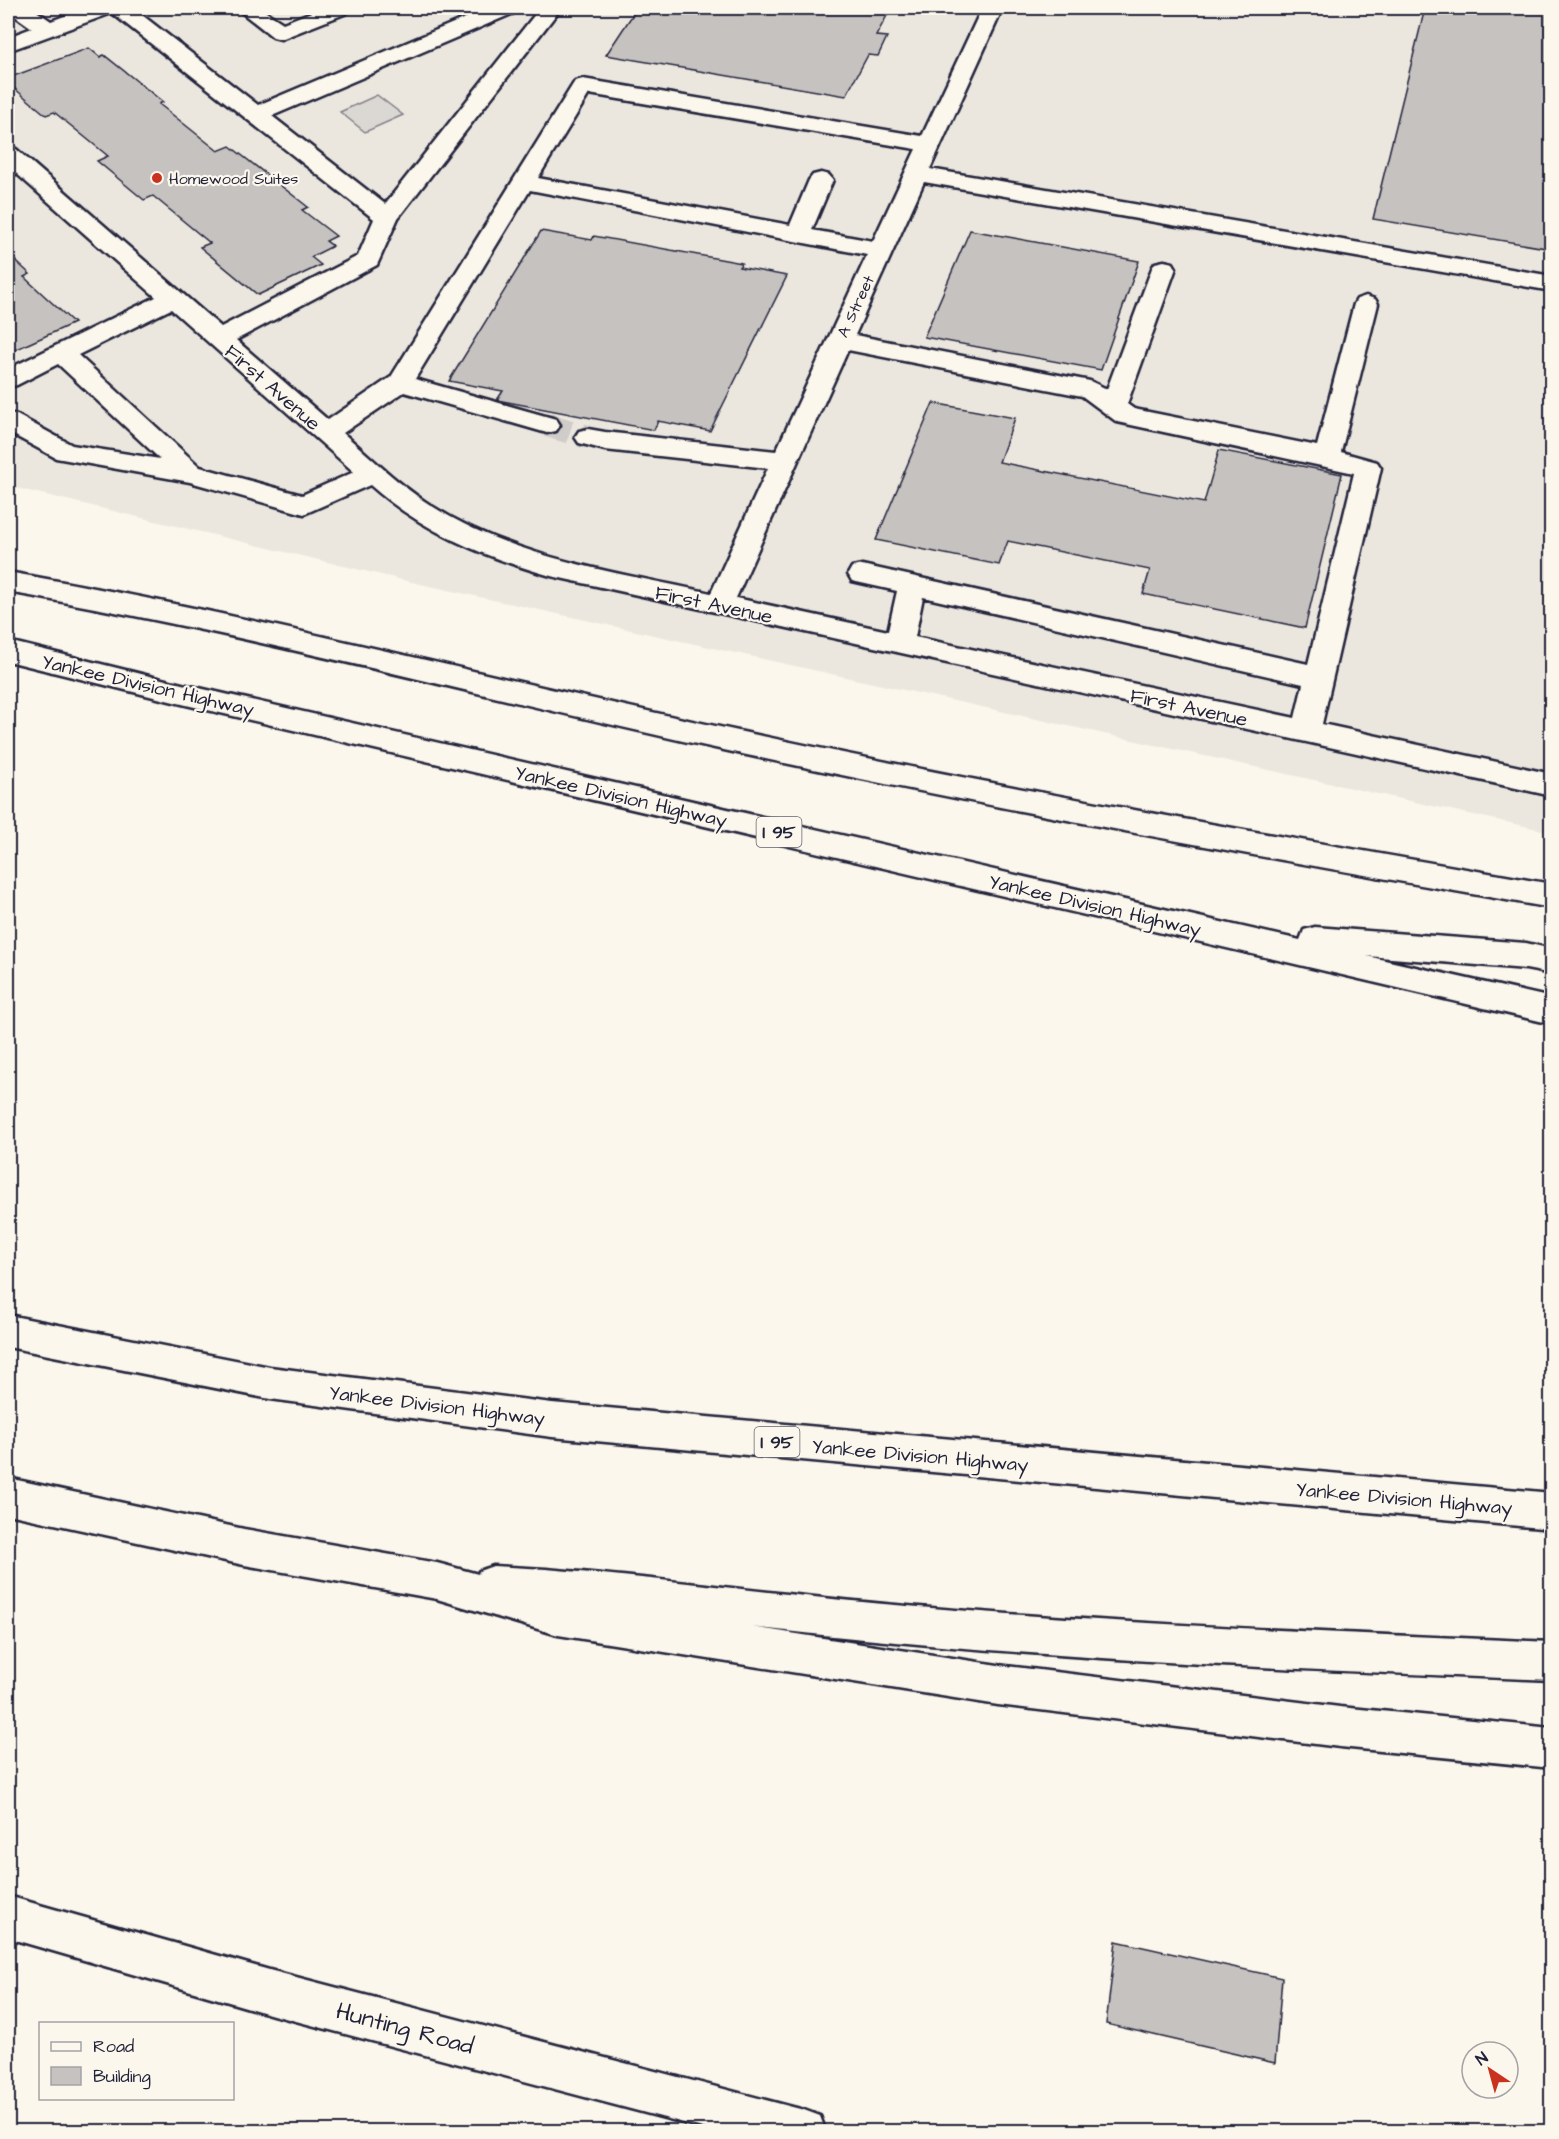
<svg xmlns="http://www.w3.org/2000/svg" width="1559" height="2139" font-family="'Architects Daughter',sans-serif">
	<rect width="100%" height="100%" fill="#fbf7ec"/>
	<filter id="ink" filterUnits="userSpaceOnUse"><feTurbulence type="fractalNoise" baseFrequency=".0167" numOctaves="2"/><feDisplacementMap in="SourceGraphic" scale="12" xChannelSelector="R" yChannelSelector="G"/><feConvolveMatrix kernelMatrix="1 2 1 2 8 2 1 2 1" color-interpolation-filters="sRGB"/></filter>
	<g filter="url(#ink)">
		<path fill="#ebe7df" d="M8,8H1551V832L407,581L8,486Z"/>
		<path fill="#dbd8d3" stroke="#7e7d87" stroke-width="1.5" d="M377,95L403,115L365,132L340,112Z"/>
		<g fill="#c6c2c0" stroke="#22223b" stroke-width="1.5">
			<path d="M637,8H891L876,36L887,37L878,56L868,55L846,96L606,55Z"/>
			<path d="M1425,8H1552V249L1373,219Z"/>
			<path d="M89,48L100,57L104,55L163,102L159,104L218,151L230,146L308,207L302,210L336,236L326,241L333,246L311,257L321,265L258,295L200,247L210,243L153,196L144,200L97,161L108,156L54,112L46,115L8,83V78Z"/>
			<path d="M970,230L1139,261L1101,370L924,337Z"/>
			<path d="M541,231L592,240L594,236L742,263L739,267L787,276L710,431L658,421L654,430L497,400L503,391L449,381Z"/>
			<path d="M8,254L30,274L24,277L74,323L8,353Z"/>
			<path d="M933,403L1015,418L999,462L1204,503L1219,450L1342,474L1305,628L1143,594L1150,570L1008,541L999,565L876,540Z"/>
			<path d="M1116,1941L1282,1978L1275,2063L1106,2024Z"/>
		</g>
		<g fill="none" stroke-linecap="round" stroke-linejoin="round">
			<path stroke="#d0ccc9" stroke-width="24" stroke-dasharray="24 12" stroke-linecap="butt" d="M547,425L588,437"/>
			<defs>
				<g id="minor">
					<path d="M9,8H32L51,21L86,8H133L258,105L489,8H516L514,13L272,116L385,204L540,8H561L398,218L377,265L236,340L328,420L391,377L575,81L583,79L922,136L982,8H1003L930,169L1552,276V291L924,182L855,335L1090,381L1107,389L1152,268L1155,263L1164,261L1173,263L1176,268L1127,404L1134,409L1317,446L1354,304L1357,299L1366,296L1375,299L1378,304L1341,452L1377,462L1381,468L1322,724L1552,774V796L551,576C484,557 423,532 370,485L304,514L190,482L56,458L8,432V413L17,415L72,445L160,459L58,364L17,385L8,387V369L156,297L8,166V147L16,149L221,327L358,256L374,219L112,13L8,51V37L32,28L11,13ZM589,94L916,149L873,241L812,230L833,180L829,175L821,173L813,175L809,180L790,225L538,178ZM530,190L867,255L776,451L605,432L588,429L579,431L575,437L579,443L605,450L768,468L711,593C615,572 516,559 432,506C400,486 372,458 343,433L404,392L547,433L556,431L560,425L556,419L415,379ZM171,309L354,472L302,495L200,467L78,355ZM848,350L1082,396L1117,422L1354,473L1308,664L862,565L852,567L848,574L852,581L897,591L888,631L736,598ZM923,597L1303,684L1295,718L915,637Z"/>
					<path d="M236,8H260L283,23L322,8H350L347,13L281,39L273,37Z"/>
				</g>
				<path id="major" d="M8,1896L273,1971L804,2110L820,2116L826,2132H718L273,2015L8,1938Z"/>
				<g id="highway">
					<path d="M8,572C255,615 498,680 743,732C1011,790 1281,837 1552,884V908C1281,861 1011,812 742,754C498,701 255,635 8,592Z"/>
					<path d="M8,641L186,685L1300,940L1304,930L1315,927L1526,943L1552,949V974L1526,969L1367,956L1552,998V1024L186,705L8,661Z"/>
					<path d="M8,1315L270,1367L552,1403L1552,1493V1529L552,1437L270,1399L8,1347Z"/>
					<path d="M8,1478L244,1529L437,1563L478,1574L479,1571L493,1566L546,1569C671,1579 795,1597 919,1607C1130,1625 1341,1633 1552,1642V1680C1284,1669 1017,1658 751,1627L998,1665L1340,1707L1552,1728V1768L1340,1747L998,1705L558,1635L437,1599L244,1565L8,1514Z"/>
				</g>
			</defs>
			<use href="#minor" stroke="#22223b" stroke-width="5"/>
			<use href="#major" stroke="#22223b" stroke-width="5"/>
			<use href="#highway" stroke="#22223b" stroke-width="5"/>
			<use href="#minor" fill="#fbf7ec" fill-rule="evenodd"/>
			<use href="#major" fill="#fbf7ec" fill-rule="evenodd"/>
			<use href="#highway" fill="#fbf7ec" fill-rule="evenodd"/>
		</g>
	</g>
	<circle fill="#c8321e" stroke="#fbf7ec" stroke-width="2" cx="157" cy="178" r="6"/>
	<g text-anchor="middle" stroke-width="4.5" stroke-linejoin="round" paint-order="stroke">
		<g font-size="16" fill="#22223b" stroke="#fbf7ec" text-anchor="start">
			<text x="169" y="184">Homewood Suites</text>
		</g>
		<g font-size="16" fill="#22223b" stroke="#fbf7ec">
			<text transform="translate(855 306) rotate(-65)" y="6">A Street</text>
		</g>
		<g fill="#fbf7ec" stroke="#636270" stroke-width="1.5">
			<rect x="756.5" y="817" width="45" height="30" rx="4.5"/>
			<rect x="754.5" y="1427" width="45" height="30" rx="4.5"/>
		</g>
		<g font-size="18" font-weight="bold" fill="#22223b">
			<text x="779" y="838">I 95</text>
			<text x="777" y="1448">I 95</text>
		</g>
		<g font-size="20" fill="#22223b" stroke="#fbf7ec">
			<text transform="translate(273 387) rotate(41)" y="7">First Avenue</text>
			<text transform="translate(714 604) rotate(12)" y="7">First Avenue</text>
			<text transform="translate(148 685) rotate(13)" y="7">Yankee Division Highway</text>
			<text transform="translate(1189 707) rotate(12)" y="7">First Avenue</text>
			<text transform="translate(621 796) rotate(13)" y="7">Yankee Division Highway</text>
			<text transform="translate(1095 905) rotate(13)" y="7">Yankee Division Highway</text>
			<text transform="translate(437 1405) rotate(7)" y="7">Yankee Division Highway</text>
			<text transform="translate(920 1455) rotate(5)" y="7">Yankee Division Highway</text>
			<text transform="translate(1404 1498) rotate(5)" y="7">Yankee Division Highway</text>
		</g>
		<g font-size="24" fill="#22223b" stroke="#fbf7ec">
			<text transform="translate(405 2028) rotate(15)" y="8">Hunting Road</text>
		</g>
	</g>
	<rect width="1559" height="2139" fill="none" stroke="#fbf7ec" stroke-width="30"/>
	<rect x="15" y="15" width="1529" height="2109" fill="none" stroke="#22223b" stroke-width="2" filter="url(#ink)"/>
	<rect x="39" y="2022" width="195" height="78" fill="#fbf7ec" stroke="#a4a2a5" stroke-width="1.5"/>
	<rect x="51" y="2042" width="30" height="9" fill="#fbf7ec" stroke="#a4a2a5" stroke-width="1.5"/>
	<text x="93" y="2052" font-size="18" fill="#22223b">Road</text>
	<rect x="51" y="2067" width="30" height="18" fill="#c6c2c0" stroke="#a4a2a5" stroke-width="1.5"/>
	<text x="93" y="2082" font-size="18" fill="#22223b">Building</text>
	<g transform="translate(1490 2070) rotate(324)"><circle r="28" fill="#fbf7ec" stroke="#a4a2a5" stroke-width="1.5"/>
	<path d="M0-4.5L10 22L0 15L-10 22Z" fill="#c8321e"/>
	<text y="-9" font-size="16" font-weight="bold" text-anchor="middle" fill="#22223b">N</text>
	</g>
</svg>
